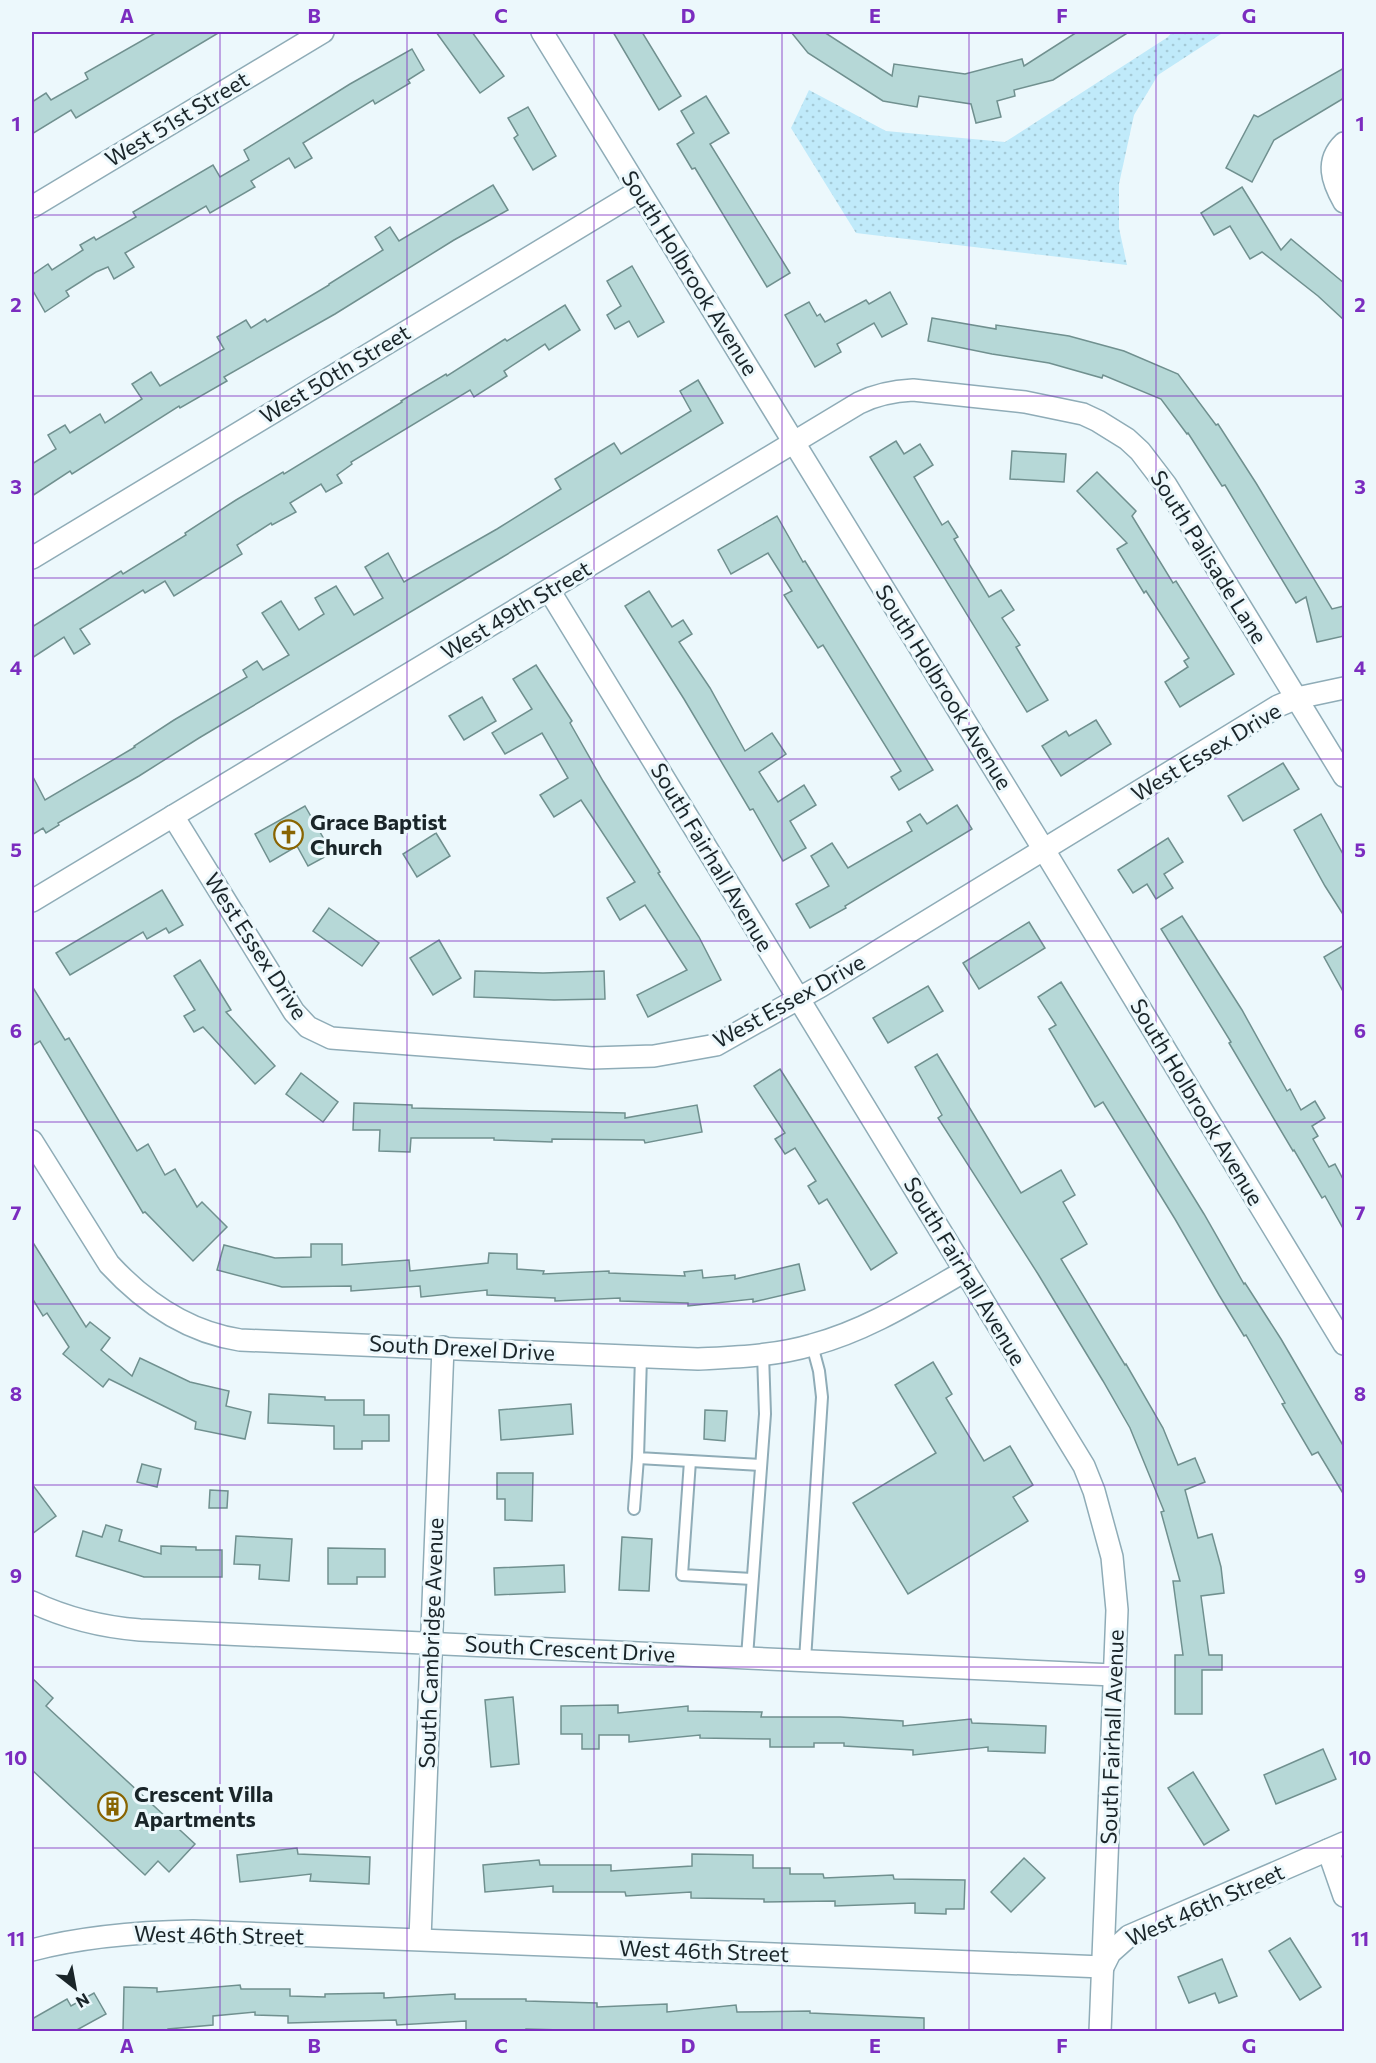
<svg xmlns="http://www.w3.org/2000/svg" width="1376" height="2063" font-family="Commissioner,sans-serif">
	<defs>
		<pattern id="green-dots" width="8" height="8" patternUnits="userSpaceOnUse" patternTransform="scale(1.5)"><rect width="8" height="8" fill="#c0eafa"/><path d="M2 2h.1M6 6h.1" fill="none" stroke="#a4c9d6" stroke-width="1.8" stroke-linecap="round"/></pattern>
	</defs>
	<rect width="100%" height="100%" fill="#ecf8fc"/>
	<path fill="url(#green-dots)" d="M1172,32H1224L1158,75L1134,115L1119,184V228L1127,265L856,233L791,128L809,90L886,131L1005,142L1168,37Z"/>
	<g fill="#b6d8d7" stroke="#70908f" stroke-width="1.5">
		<path d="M157,32H220L76,118L71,110L32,134V102L46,93L51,100L88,79L85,73Z"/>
		<path d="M436,32H472L504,76L480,93Z"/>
		<path d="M613,32H642L681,96L659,110Z"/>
		<path d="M791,32H824L892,76L894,64L965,74L1022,59L1024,66L1077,32H1129L1053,80L1014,90L1015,96L997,101L1001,117L976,123L971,104L919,96L917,107L883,101L808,53Z"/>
		<path d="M412,49L424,70L408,80L410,83L375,104L373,100L303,143L312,158L295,168L289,158L251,181L255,187L210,213L206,206L125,253L134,267L114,279L108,267L96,272L66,291L69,296L45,312L32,289V275L48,264L52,270L83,250L80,245L94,237L96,240L136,217L133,212L213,165L220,177L249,160L244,150L350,84Z"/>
		<path d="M1344,68V98L1274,140L1252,182L1226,168L1254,115L1258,117Z"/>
		<path d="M706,96L729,133L710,144L790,273L767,287L695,168L692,169L677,144L694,133L681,111Z"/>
		<path d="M528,107L556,156L533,170L514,138L518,135L508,118Z"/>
		<path d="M493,185L508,210L454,240L335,314L224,377L227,381L180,408L179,406L72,474L70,471L32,496V464L56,449L48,435L65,425L70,433L100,414L105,423L142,399L132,384L151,372L160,386L224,349L217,337L246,320L251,328L265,319L267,322L329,285V284L383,250L375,237L390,227L399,241Z"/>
		<path d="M1242,187L1281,250L1291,239L1344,283V320L1318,296L1262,252L1250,259L1230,226L1214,235L1201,213Z"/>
		<path d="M632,266L664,322L638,337L629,321L615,329L607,315L621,306L607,281Z"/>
		<path d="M890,292L907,324L882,337L874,323L837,344L841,352L815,367L785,315L809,302L817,316L820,314L825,322L866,300L869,304Z"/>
		<path d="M565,305L580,330L549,350L545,344L504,371L507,376L474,397L470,390L351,462L352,464L337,475L342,483L326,492L321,484L290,503L296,512L272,525L271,523L237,545L242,554L174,596L165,581L145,593L143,590L80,629L90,644L74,654L64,637L32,658V627L121,571L123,574L186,535L185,533L236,500L283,472L284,474L402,402L401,401L446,374L447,376L505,339L507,341Z"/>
		<path d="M932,318L996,329V325L1069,336L1124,351L1178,374L1216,425L1218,424L1256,483L1332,609L1344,606V636L1317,642L1306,597L1296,603L1225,485L1222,486L1188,433L1187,434L1161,399L1103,375L1102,378L1049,363L992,354L928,341Z"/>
		<path d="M698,380L723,423L501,558L199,738L139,776L58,823L59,825L46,833L43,828L32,835V775L45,800L135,747L134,746L174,720L247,677L243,670L257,661L263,670L289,655L262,613L281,601L299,630L324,614L315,598L336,586L354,615L383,598L365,567L388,553L404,582L497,529L561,489L555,479L591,457L614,443L621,454L691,411L680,391Z"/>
		<path d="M896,441L904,454L920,444L933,465L914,477L942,525L948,521L958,537L954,539L989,597L1001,590L1014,610L1002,618L1020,645L1016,647L1048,700L1027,712L870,457Z"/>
		<path d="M1012,451L1066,454L1064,482L1010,479Z"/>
		<path d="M1097,472L1136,511L1132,516L1173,583L1176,581L1234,674L1180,707L1165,682L1188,667L1184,661L1189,658L1146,591L1144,593L1117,549L1127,543L1077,491Z"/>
		<path d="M777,516L803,562L805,561L933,770L899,790L891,777L901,771L823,645L818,648L784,595L792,591L768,553L731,574L718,550Z"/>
		<path d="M649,591L672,627L683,620L692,634L679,642L710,688L745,751L772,733L786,754L759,772L778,802L804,785L816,805L790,821L806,848L783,861L753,809L750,810L684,699L625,606Z"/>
		<path d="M536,665L572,721L570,723L603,781L660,872L658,873L699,937L721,980L648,1017L637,995L687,970L645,905L620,920L607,898L635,882L581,800L554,817L540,795L568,778L542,733L505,754L492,733L532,709L513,679Z"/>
		<path d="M482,697L496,721L464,740L449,716Z"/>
		<path d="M1096,720L1111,744L1061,776L1042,746L1066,731L1069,736Z"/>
		<path d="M1283,763L1299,789L1243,821L1228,796Z"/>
		<path d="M957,805L972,829L845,906L846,908L810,928L796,904L829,886L811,856L832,843L848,868L912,831L907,822L920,814L927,824Z"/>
		<path d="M305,806L332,853L308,866L297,846L270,862L255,834Z"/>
		<path d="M1321,814L1344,856V916L1325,886L1294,830Z"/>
		<path d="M436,833L450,856L417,877L403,854Z"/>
		<path d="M1168,838L1183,862L1164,874L1173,888L1156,899L1147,884L1133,893L1118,870Z"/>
		<path d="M162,890L183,925L169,933L166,928L147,939L143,932L70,975L56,953Z"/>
		<path d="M329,908L379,943L362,966L313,931Z"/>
		<path d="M1182,916L1242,1010L1287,1091L1290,1089L1301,1110L1315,1101L1325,1118L1312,1126L1318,1136L1313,1139L1329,1167L1335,1164L1344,1181V1230L1325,1196L1322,1198L1294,1150L1293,1151L1229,1043L1231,1042L1161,929Z"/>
		<path d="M1029,922L1045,948L979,989L963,963Z"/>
		<path d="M439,940L461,978L433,995L410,958Z"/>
		<path d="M1344,945V993L1324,957Z"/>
		<path d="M200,960L231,1010L226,1012L275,1066L255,1084L203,1027L194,1032L184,1016L195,1010L174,976Z"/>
		<path d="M475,971L543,973L604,971L605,999L554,1000L474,997Z"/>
		<path d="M1061,982L1204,1214L1244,1284L1245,1283L1281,1339L1344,1447V1495L1318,1452L1312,1455L1282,1404L1285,1403L1246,1335L1244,1336L1219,1295L1175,1219L1103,1102L1095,1107L1049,1029L1056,1025L1038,997Z"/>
		<path d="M32,986L65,1040L69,1038L137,1151L148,1144L165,1175L175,1169L197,1207L202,1202L227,1227L193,1261L145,1212L143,1213L40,1041L32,1046Z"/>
		<path d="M928,986L943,1011L888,1043L873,1018Z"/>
		<path d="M937,1054L1021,1193L1061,1170L1075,1195L1063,1202L1087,1244L1061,1259L1125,1365L1126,1364L1163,1428L1178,1465L1195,1458L1205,1482L1185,1490L1198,1538L1212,1534L1221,1567L1224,1593L1201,1596L1209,1655H1222V1670H1202V1714H1175V1655H1183L1173,1581H1180L1161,1512L1164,1511L1130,1428L1103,1381L1038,1274L938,1118L942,1115L915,1067Z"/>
		<path d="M780,1069L897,1253L871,1270L827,1199L819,1204L808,1186L816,1181L795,1148L785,1154L775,1139L785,1133L754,1086Z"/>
		<path d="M301,1073L338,1102L323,1122L286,1094Z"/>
		<path d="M354,1103L412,1105V1108L625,1113V1118L697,1105L702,1132L645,1143L644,1140L552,1139V1142L494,1140V1138H411L410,1152L379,1151L380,1130H353Z"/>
		<path d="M32,1241L86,1327L90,1322L110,1338L101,1350L132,1376L140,1358L190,1382L229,1391L226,1406L251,1412L245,1439L195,1429L196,1422L109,1379L103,1387L63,1354L69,1347L47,1313L43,1316L32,1298Z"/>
		<path d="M311,1244H342V1265L409,1260L410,1271L488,1263L489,1253L517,1254V1269L544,1271L543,1274L609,1271V1273L685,1276L684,1272L702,1270L703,1278L735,1275V1279L799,1264L805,1290L753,1302V1299L688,1306V1303L620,1301V1298L555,1301V1298L487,1295V1290L421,1297L420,1286L351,1291V1286L282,1287L217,1270L224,1245L275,1258L311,1257Z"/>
		<path d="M933,1362L952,1394L946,1398L984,1461L1010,1446L1033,1485L1013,1497L1028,1521L908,1594L853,1503L936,1453L895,1385Z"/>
		<path d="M269,1394L325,1397V1400H364V1415H389V1441H362V1449H334V1426L268,1423Z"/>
		<path d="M571,1404L573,1434L501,1440L499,1410Z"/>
		<path d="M705,1410L727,1411L725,1441L704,1439Z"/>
		<path d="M142,1464L161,1469L157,1487L137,1482Z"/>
		<path d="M497,1473H533L532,1521L505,1520V1499H497Z"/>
		<path d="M32,1484L56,1516L32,1534Z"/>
		<path d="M210,1490L228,1491L227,1508H209Z"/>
		<path d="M106,1525L122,1530L119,1541L161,1554V1546L196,1547V1550H222V1577H144L76,1556L83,1531L102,1537Z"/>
		<path d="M236,1536L292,1539L289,1581L259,1579L260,1565L234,1564Z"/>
		<path d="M622,1537L652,1539L649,1591L619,1590Z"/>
		<path d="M328,1548L385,1549V1577H357V1584H328Z"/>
		<path d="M564,1565L565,1592L495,1595L494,1568Z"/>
		<path d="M32,1678L53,1698L46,1706L195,1844L169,1872L158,1861L145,1875L32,1770Z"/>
		<path d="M513,1697L519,1764L491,1767L485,1700Z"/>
		<path d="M618,1705V1713L688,1706V1711L762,1712L761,1717H840L903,1721V1726L971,1719L972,1723L1046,1726L1045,1753L988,1751V1747L913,1755V1750L844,1746V1743H814V1747H770V1739L700,1738V1735L629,1742V1735H599V1749H582V1734H561V1706Z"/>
		<path d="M1323,1749L1336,1779L1276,1804L1264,1775Z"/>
		<path d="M1193,1772L1229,1830L1204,1845L1168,1788Z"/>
		<path d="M297,1848L298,1854L370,1857L369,1884L310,1881L311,1874L240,1882L237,1855Z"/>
		<path d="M692,1854L753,1855V1868H790V1874H823L824,1878L893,1875L894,1879L965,1880L964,1909H946V1914L915,1913V1903L835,1906V1901L764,1902V1899L691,1898V1892L626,1896L625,1892H553V1886L485,1892L483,1865L539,1860L540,1865H611V1871L692,1866Z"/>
		<path d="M1024,1858L1045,1878L1011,1912L991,1892Z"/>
		<path d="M1290,1938L1321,1987L1300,2000L1269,1951Z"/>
		<path d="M1222,1959L1237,1996L1219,2003L1215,1993L1189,2003L1178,1977Z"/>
		<path d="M240,1985L241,1989H290V1996L325,1997V1994L384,1993V1998L455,1994V1999H526V2001L597,2003V2007L667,2004V2012L736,2005L737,2012L810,2011V2013L924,2018V2031H599L526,2029V2031H466V2021L397,2025L396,2020L288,2023V2016L255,2015V2012L213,2016V2025L168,2029V2031H123L124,1987L157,1988V1992Z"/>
		<path d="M94,1993L106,2014L75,2031H32V2019L67,1999L71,2006Z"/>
	</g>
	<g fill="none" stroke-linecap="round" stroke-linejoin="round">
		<defs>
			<g id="service">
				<path d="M641,1357L638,1458L761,1465"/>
				<path d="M690,1461L682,1575L752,1579"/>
				<path d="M634,1509L638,1458"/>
				<path d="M747,1657L765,1414L763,1354"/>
				<path d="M805,1660L822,1397L819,1371L812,1345"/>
			</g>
			<g id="minor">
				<path d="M542,32L1044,850L1344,1344"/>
				<path d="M1344,143C1325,161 1332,181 1344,202"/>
				<path d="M32,207L323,32"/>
				<path d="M32,558L639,191"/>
				<path d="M549,590L1084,1466L1094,1491L1112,1557L1117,1610L1100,2032"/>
				<path d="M173,816L294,1012L308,1027L331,1038L592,1058L654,1056L716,1045L821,986L1278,706L1297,698L1344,688"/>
				<path d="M32,901L859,403C877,394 893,391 913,390L1025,402L1083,414L1098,421L1127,439L1140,451L1166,485L1344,776"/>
				<path d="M32,1141L109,1264C144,1302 188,1332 240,1340L698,1359C736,1357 775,1356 812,1345C868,1330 916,1299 965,1271"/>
				<path d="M32,1602C66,1618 102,1627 140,1630L1113,1675"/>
				<path d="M1328,1850L1344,1896"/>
				<path d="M420,1939L443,1347"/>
				<path d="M32,1950C85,1936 138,1932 193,1931L1103,1967L1110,1953L1129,1936L1344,1843"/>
			</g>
		</defs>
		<use href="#service" stroke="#8facb7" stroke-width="14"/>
		<use href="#minor" stroke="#8facb7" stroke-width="24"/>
		<use href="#service" stroke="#fff" stroke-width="10"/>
		<use href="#minor" stroke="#fff" stroke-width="21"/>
	</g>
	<path fill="none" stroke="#7b2cbf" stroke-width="1.5" stroke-opacity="0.55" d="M220,32V2032M407,32V2032M594,32V2032M782,32V2032M969,32V2032M1156,32V2032M32,215H1344M32,396H1344M32,578H1344M32,759H1344M32,941H1344M32,1122H1344M32,1304H1344M32,1485H1344M32,1667H1344M32,1848H1344"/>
	<defs>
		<symbol id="church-ring" viewBox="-11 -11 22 22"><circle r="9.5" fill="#ecf8fc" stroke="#896401" stroke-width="1.5"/><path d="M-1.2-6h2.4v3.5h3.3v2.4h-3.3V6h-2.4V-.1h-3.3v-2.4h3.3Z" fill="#896401"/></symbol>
		<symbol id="building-ring" viewBox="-11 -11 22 22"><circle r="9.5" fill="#ecf8fc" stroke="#896401" stroke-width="1.5"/><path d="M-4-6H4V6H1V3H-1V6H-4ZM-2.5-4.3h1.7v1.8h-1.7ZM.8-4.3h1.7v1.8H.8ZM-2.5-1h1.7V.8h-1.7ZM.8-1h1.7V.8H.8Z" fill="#896401"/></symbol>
	</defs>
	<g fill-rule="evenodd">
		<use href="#church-ring" x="272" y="818" width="33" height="33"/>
		<use href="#building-ring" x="96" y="1790" width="33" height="33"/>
	</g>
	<g text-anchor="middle" stroke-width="6" stroke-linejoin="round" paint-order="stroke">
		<g font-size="22" fill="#1a2529" stroke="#ecf8fc">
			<text transform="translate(177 119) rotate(-31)" y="8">West 51st Street</text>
			<text transform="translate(690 273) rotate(58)" y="8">South Holbrook Avenue</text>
			<text transform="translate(335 374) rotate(-31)" y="8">West 50th Street</text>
			<text transform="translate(1209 557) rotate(58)" y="8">South Palisade Lane</text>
			<text transform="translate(516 610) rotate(-31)" y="8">West 49th Street</text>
			<text transform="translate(944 687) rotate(58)" y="8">South Holbrook Avenue</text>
			<text transform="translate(1206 752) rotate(-31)" y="8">West Essex Drive</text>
			<text transform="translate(712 857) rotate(59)" y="8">South Fairhall Avenue</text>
			<text transform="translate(256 946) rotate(57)" y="8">West Essex Drive</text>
			<text transform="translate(789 1001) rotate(-29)" y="8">West Essex Drive</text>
			<text transform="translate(1197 1102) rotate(59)" y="8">South Holbrook Avenue</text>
			<text transform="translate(965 1271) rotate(59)" y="8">South Fairhall Avenue</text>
			<text transform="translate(462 1348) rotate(3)" y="8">South Drexel Drive</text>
			<text transform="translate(431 1643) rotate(-88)" y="8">South Cambridge Avenue</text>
			<text transform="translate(570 1649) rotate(3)" y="8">South Crescent Drive</text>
			<text transform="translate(1112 1737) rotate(-88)" y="8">South Fairhall Avenue</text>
			<text transform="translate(1205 1905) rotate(-24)" y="8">West 46th Street</text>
			<text transform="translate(219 1935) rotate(1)" y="8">West 46th Street</text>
			<text transform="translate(704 1951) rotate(2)" y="8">West 46th Street</text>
		</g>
		<g font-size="22" font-weight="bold" fill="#1a2529" stroke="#ecf8fc" text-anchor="start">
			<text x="310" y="830">Grace Baptist<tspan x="310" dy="25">Church</tspan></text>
			<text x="134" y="1802">Crescent Villa<tspan x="134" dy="25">Apartments</tspan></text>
		</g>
	</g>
	<rect width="1376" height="2063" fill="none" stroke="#ecf8fc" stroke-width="66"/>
	<g transform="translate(75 1988) rotate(149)" stroke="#ecf8fc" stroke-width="4.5" paint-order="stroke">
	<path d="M0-4.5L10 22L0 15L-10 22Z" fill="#1a2529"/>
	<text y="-9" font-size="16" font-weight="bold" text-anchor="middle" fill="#1a2529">N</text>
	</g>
	<rect x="33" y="33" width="1310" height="1997" fill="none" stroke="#7b2cbf" stroke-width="2"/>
	<g font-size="20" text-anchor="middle" font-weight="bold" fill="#7b2cbf">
		<text x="127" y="23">A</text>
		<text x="314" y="23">B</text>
		<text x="501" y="23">C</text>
		<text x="688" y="23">D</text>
		<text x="875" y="23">E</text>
		<text x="1062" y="23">F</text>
		<text x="1249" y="23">G</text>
		<text x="16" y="131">1</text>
		<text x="1360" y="131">1</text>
		<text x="16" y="312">2</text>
		<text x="1360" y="312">2</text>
		<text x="16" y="494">3</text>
		<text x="1360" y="494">3</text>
		<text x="16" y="675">4</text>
		<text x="1360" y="675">4</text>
		<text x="16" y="857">5</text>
		<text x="1360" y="857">5</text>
		<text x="16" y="1038">6</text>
		<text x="1360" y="1038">6</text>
		<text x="16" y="1220">7</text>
		<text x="1360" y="1220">7</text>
		<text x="16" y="1401">8</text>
		<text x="1360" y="1401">8</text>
		<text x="16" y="1583">9</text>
		<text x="1360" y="1583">9</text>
		<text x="16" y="1765">10</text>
		<text x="1360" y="1765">10</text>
		<text x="16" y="1946">11</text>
		<text x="1360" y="1946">11</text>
		<text x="127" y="2053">A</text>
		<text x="314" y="2053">B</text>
		<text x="501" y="2053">C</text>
		<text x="688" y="2053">D</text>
		<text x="875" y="2053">E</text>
		<text x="1062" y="2053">F</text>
		<text x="1249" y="2053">G</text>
	</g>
</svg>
